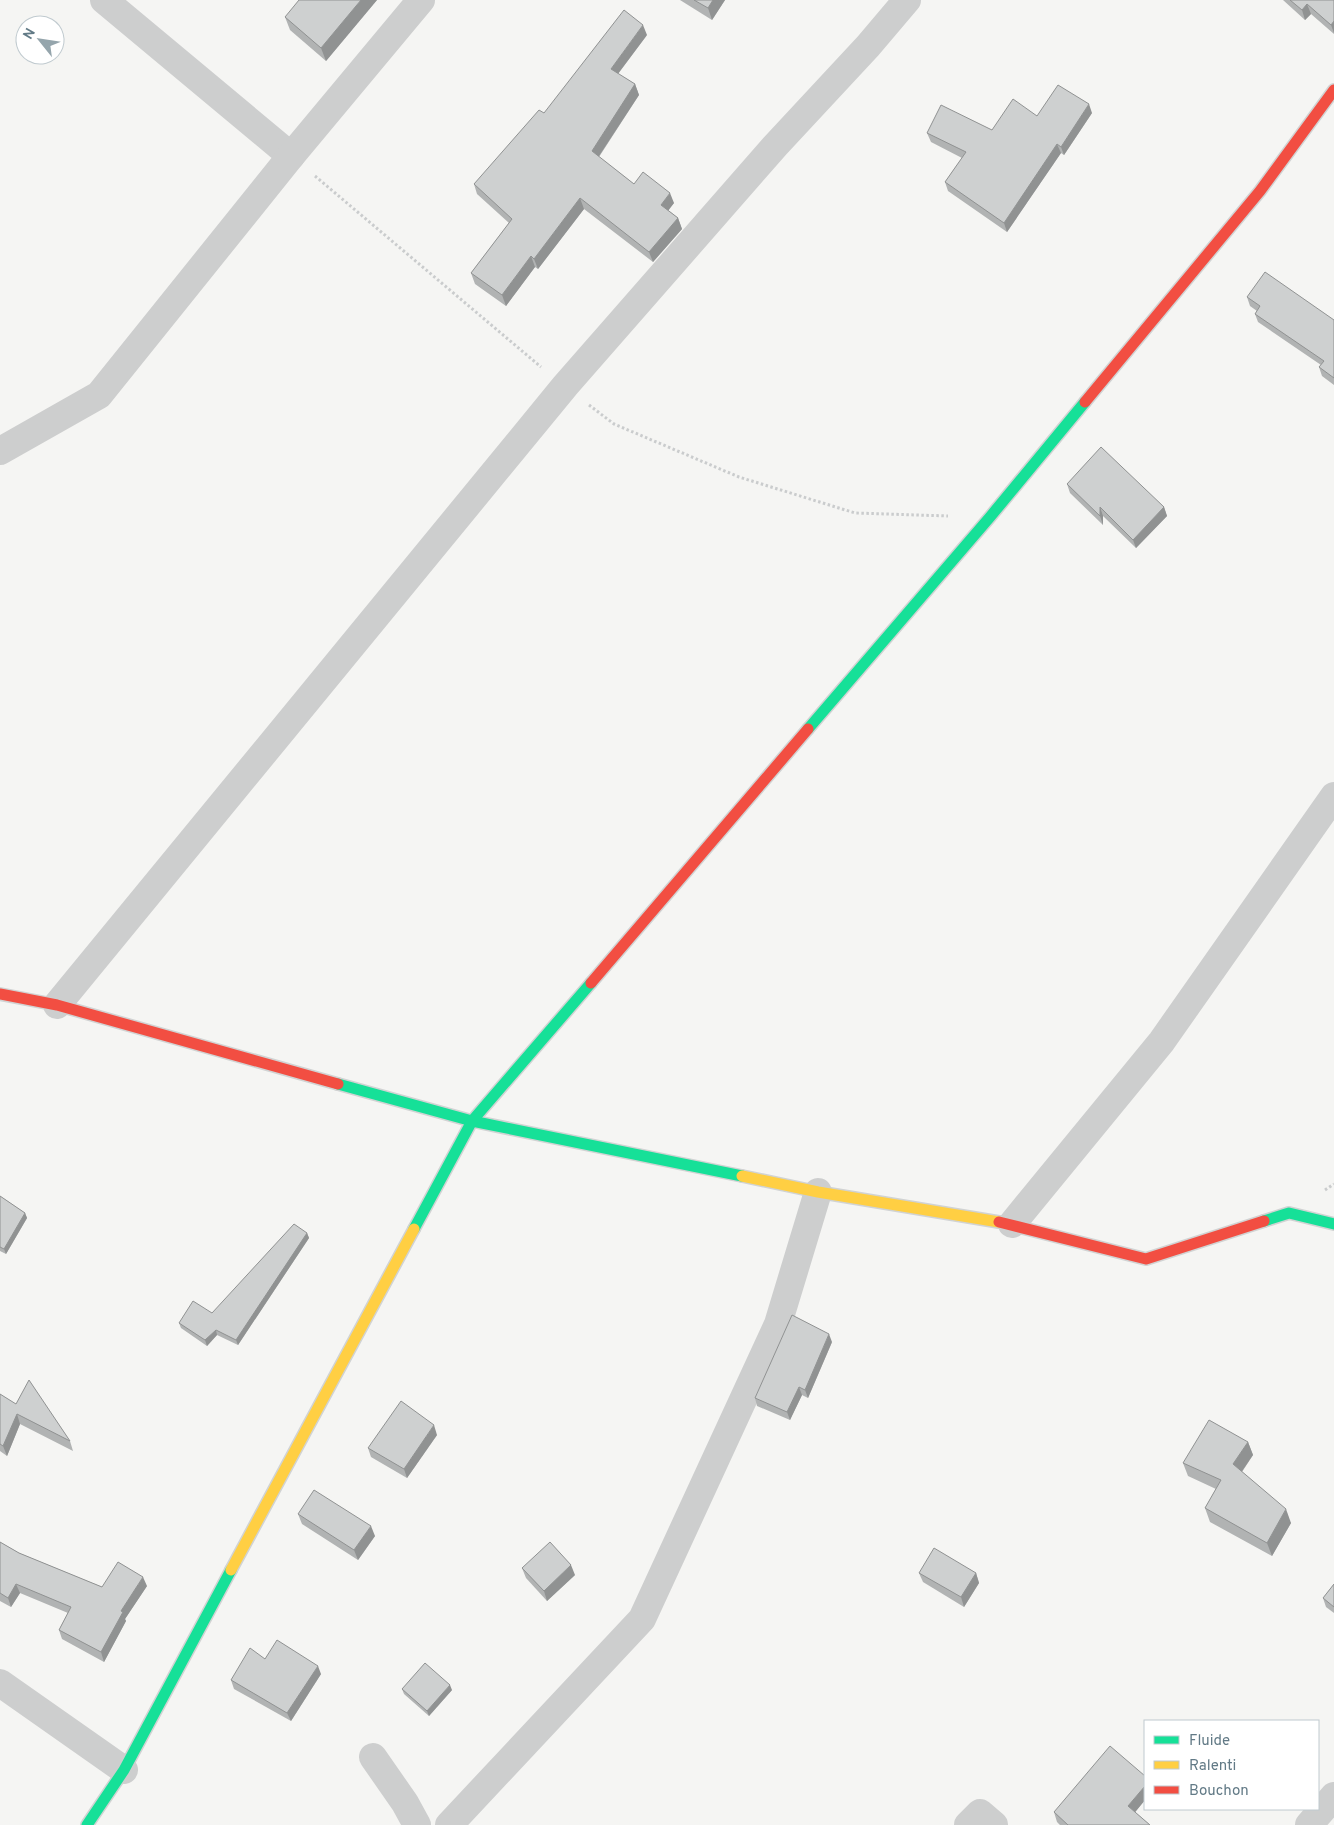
<svg xmlns="http://www.w3.org/2000/svg" width="1334" height="1825" font-family="Overpass,sans-serif">
	<rect width="100%" height="100%" fill="#f5f5f3"/>
	<g fill="none" stroke-linecap="round" stroke-linejoin="round">
		<defs>
			<g id="fast">
				<path d="M808,729L990,517L1085,402"/>
				<path d="M338,1084L472,1121L742,1176"/>
				<path d="M1264,1221L1289,1213L1334,1224"/>
				<path d="M414,1229L472,1121L591,983"/>
				<path d="M87,1825L124,1770L231,1570"/>
			</g>
			<g id="slow">
				<path d="M742,1176L818,1192L999,1222"/>
				<path d="M231,1570L414,1229"/>
			</g>
			<g id="jam">
				<path d="M1085,402L1260,191L1334,90"/>
				<path d="M591,983L808,729"/>
				<path d="M0,994L57,1005L338,1084"/>
				<path d="M999,1222L1146,1259L1264,1221"/>
			</g>
		</defs>
		<use href="#fast" stroke="#d1d3d3" stroke-width="14"/>
		<use href="#slow" stroke="#d1d3d3" stroke-width="14"/>
		<use href="#jam" stroke="#d1d3d3" stroke-width="14"/>
		<g stroke="#cacccd" stroke-width="3" stroke-dasharray="2.5 2.5" stroke-linecap="butt">
			<path d="M315,176L541,367"/>
			<path d="M589,405L614,424L739,477L855,513L948,516"/>
			<path d="M1325,1190L1334,1184"/>
		</g>
		<g stroke="#cdcece" stroke-width="28">
			<path d="M104,0L291,156"/>
			<path d="M0,451L99,395L291,156L421,0"/>
			<path d="M57,1005L565,386L775,146L868,46L907,0"/>
			<path d="M1012,1224L1162,1041L1334,796"/>
			<path d="M0,1683L124,1770"/>
			<path d="M373,1757L405,1803L417,1825"/>
			<path d="M449,1825L642,1619L778,1324L818,1192"/>
			<path d="M968,1825L980,1813L994,1825"/>
			<path d="M1309,1825L1334,1796"/>
		</g>
		<use href="#fast" stroke="#16e098" stroke-width="11"/>
		<use href="#slow" stroke="#ffcf43" stroke-width="11"/>
		<use href="#jam" stroke="#f24e42" stroke-width="11"/>
	</g>
	<g fill="#b1b3b3">
		<path d="M377,0L326,61L290,30L285,17Z"/>
		<path d="M680,0H725L712,20Z"/>
		<path d="M1283,0H1334V34L1311,14L1305,20Z"/>
		<path d="M647,35L618,74L635,84L639,95L599,157L634,184L674,203L668,210L678,218L682,229L653,262L584,209L538,269L535,267L506,306L475,284L471,273L509,223L477,194L474,184L544,113Z"/>
		<path d="M1092,113L1064,155L1061,153L1007,232L948,191L945,182L962,158L931,142L927,133L992,130L1037,116Z"/>
		<path d="M1247,297L1334,320V385L1322,376L1319,367L1321,365L1258,322L1255,314L1257,311L1250,306Z"/>
		<path d="M1067,484L1164,507L1167,516L1136,548L1103,516V525L1070,493Z"/>
		<path d="M0,1196L25,1213L27,1218L6,1254L0,1251Z"/>
		<path d="M307,1233L309,1238L238,1345L217,1335L207,1346L181,1328L179,1323L212,1313Z"/>
		<path d="M832,1342L808,1398L802,1395L790,1420L757,1406L755,1398Z"/>
		<path d="M0,1394L70,1441L73,1451L20,1424L7,1456L0,1451Z"/>
		<path d="M437,1435L407,1478L371,1457L368,1448Z"/>
		<path d="M1248,1442L1253,1455L1242,1472L1291,1523L1272,1556L1210,1522L1205,1508L1216,1489L1188,1476L1183,1463Z"/>
		<path d="M298,1514L375,1536L358,1560L302,1524Z"/>
		<path d="M0,1542L19,1553L102,1587L147,1586L125,1619L126,1621L104,1662L62,1639L59,1630L68,1613L20,1593L11,1607L0,1601Z"/>
		<path d="M522,1568L575,1575L547,1601L526,1578Z"/>
		<path d="M919,1573H976L979,1583L964,1607L923,1582Z"/>
		<path d="M1334,1584V1613L1326,1607L1323,1598Z"/>
		<path d="M265,1659L321,1674L291,1721L234,1689L231,1680Z"/>
		<path d="M402,1689L452,1690L429,1716L404,1694Z"/>
		<path d="M1145,1776V1800L1135,1812L1150,1825H1060L1057,1822L1054,1812Z"/>
	</g>
	<g fill="#909292">
		<path d="M361,0H377L326,61L321,48Z"/>
		<path d="M713,0H725L712,20L708,8Z"/>
		<path d="M1307,4L1311,14L1305,20L1302,10Z"/>
		<path d="M1334,21V33L1331,25Z"/>
		<path d="M643,25L647,35L614,79L611,69Z"/>
		<path d="M635,84L639,95L595,162L592,151Z"/>
		<path d="M1089,104L1092,113L1064,155L1061,147Z"/>
		<path d="M1057,144L1061,153L1007,232L1004,223Z"/>
		<path d="M670,193L674,203L665,215L661,205Z"/>
		<path d="M580,198L584,209L538,269L534,259Z"/>
		<path d="M678,218L682,229L653,262L649,252Z"/>
		<path d="M531,256L535,267L506,306L502,295Z"/>
		<path d="M1100,507L1103,516V525L1100,516Z"/>
		<path d="M1164,507L1167,516L1136,548L1133,540Z"/>
		<path d="M25,1213L27,1218L6,1254L4,1249Z"/>
		<path d="M307,1233L309,1238L238,1345L236,1340Z"/>
		<path d="M216,1330L217,1335L207,1346L205,1340Z"/>
		<path d="M829,1334L832,1342L808,1398L805,1390Z"/>
		<path d="M799,1387L802,1395L790,1420L787,1412Z"/>
		<path d="M17,1414L20,1424L7,1456L3,1446Z"/>
		<path d="M434,1425L437,1435L407,1478L404,1469Z"/>
		<path d="M1248,1442L1253,1455L1238,1477L1233,1464Z"/>
		<path d="M1286,1509L1291,1523L1272,1556L1267,1543Z"/>
		<path d="M371,1526L375,1536L358,1560L354,1550Z"/>
		<path d="M571,1565L575,1575L547,1601L544,1591Z"/>
		<path d="M976,1573L979,1583L964,1607L961,1597Z"/>
		<path d="M143,1577L147,1586L125,1619L126,1621L104,1662L101,1652L121,1611Z"/>
		<path d="M16,1584L20,1593L11,1607L8,1598Z"/>
		<path d="M318,1666L321,1674L291,1721L287,1713Z"/>
		<path d="M450,1685L452,1690L429,1716L427,1711Z"/>
		<path d="M1145,1786V1800L1132,1816L1128,1806Z"/>
	</g>
	<g fill="#ced0d0" stroke="#909292">
		<path d="M299,0H361L321,48L285,17Z"/>
		<path d="M694,0H713L708,8Z"/>
		<path d="M1290,0H1334V21L1331,25L1307,4L1302,10Z"/>
		<path d="M624,10L643,25L611,69L635,84L592,151L634,184L643,172L670,193L661,205L678,218L649,252L580,198L534,259L531,256L502,295L471,273L512,219L474,184L539,110L544,113Z"/>
		<path d="M1058,85L1089,104L1061,147L1057,144L1004,223L945,182L966,152L927,133L941,105L992,130L1013,99L1037,116Z"/>
		<path d="M1265,272L1334,320V378L1319,367L1324,361L1255,314L1260,306L1247,297Z"/>
		<path d="M1101,447L1164,507L1133,540L1100,507V516L1067,484Z"/>
		<path d="M0,1196L25,1213L4,1249L0,1247Z"/>
		<path d="M294,1224L307,1233L236,1340L216,1330L205,1340L179,1323L193,1301L212,1313Z"/>
		<path d="M792,1315L829,1334L805,1390L799,1387L787,1412L755,1398Z"/>
		<path d="M29,1380L70,1441L17,1414L3,1446L0,1444V1394L16,1404Z"/>
		<path d="M401,1401L434,1425L404,1469L368,1448Z"/>
		<path d="M1209,1420L1248,1442L1233,1464L1286,1509L1267,1543L1205,1508L1221,1480L1183,1463Z"/>
		<path d="M314,1490L371,1526L354,1550L298,1514Z"/>
		<path d="M0,1542L19,1553L102,1587L118,1562L143,1577L121,1611L123,1612L101,1652L59,1630L71,1607L16,1584L8,1598L0,1593Z"/>
		<path d="M550,1542L571,1565L544,1591L522,1568Z"/>
		<path d="M934,1548L976,1573L961,1597L919,1573Z"/>
		<path d="M1334,1584V1607L1323,1598Z"/>
		<path d="M277,1640L318,1666L287,1713L231,1680L250,1648L265,1659Z"/>
		<path d="M425,1663L450,1685L427,1711L402,1689Z"/>
		<path d="M1110,1746L1145,1776V1786L1128,1806L1150,1825H1068L1054,1812Z"/>
	</g>
	<rect x="1144" y="1720" width="175" height="90" fill="#ffffff" stroke="#c0cacf"/>
	<rect x="1154" y="1736" width="25" height="8" fill="#16e098" stroke="#c0cacf"/>
	<text x="1189" y="1745" font-size="15" fill="#627a86">Fluide</text>
	<rect x="1154" y="1761" width="25" height="8" fill="#ffcf43" stroke="#c0cacf"/>
	<text x="1189" y="1770" font-size="15" fill="#627a86">Ralenti</text>
	<rect x="1154" y="1786" width="25" height="8" fill="#f24e42" stroke="#c0cacf"/>
	<text x="1189" y="1795" font-size="15" fill="#627a86">Bouchon</text>
	<g transform="translate(40 40) rotate(300)"><circle r="24" fill="#ffffff" stroke="#c0cacf"/>
	<path d="M0-4L9 19L0 12L-9 19Z" fill="#95a5ac"/>
	<text y="-8" font-size="14" font-weight="bold" text-anchor="middle" fill="#627a86">N</text>
	</g>
</svg>
